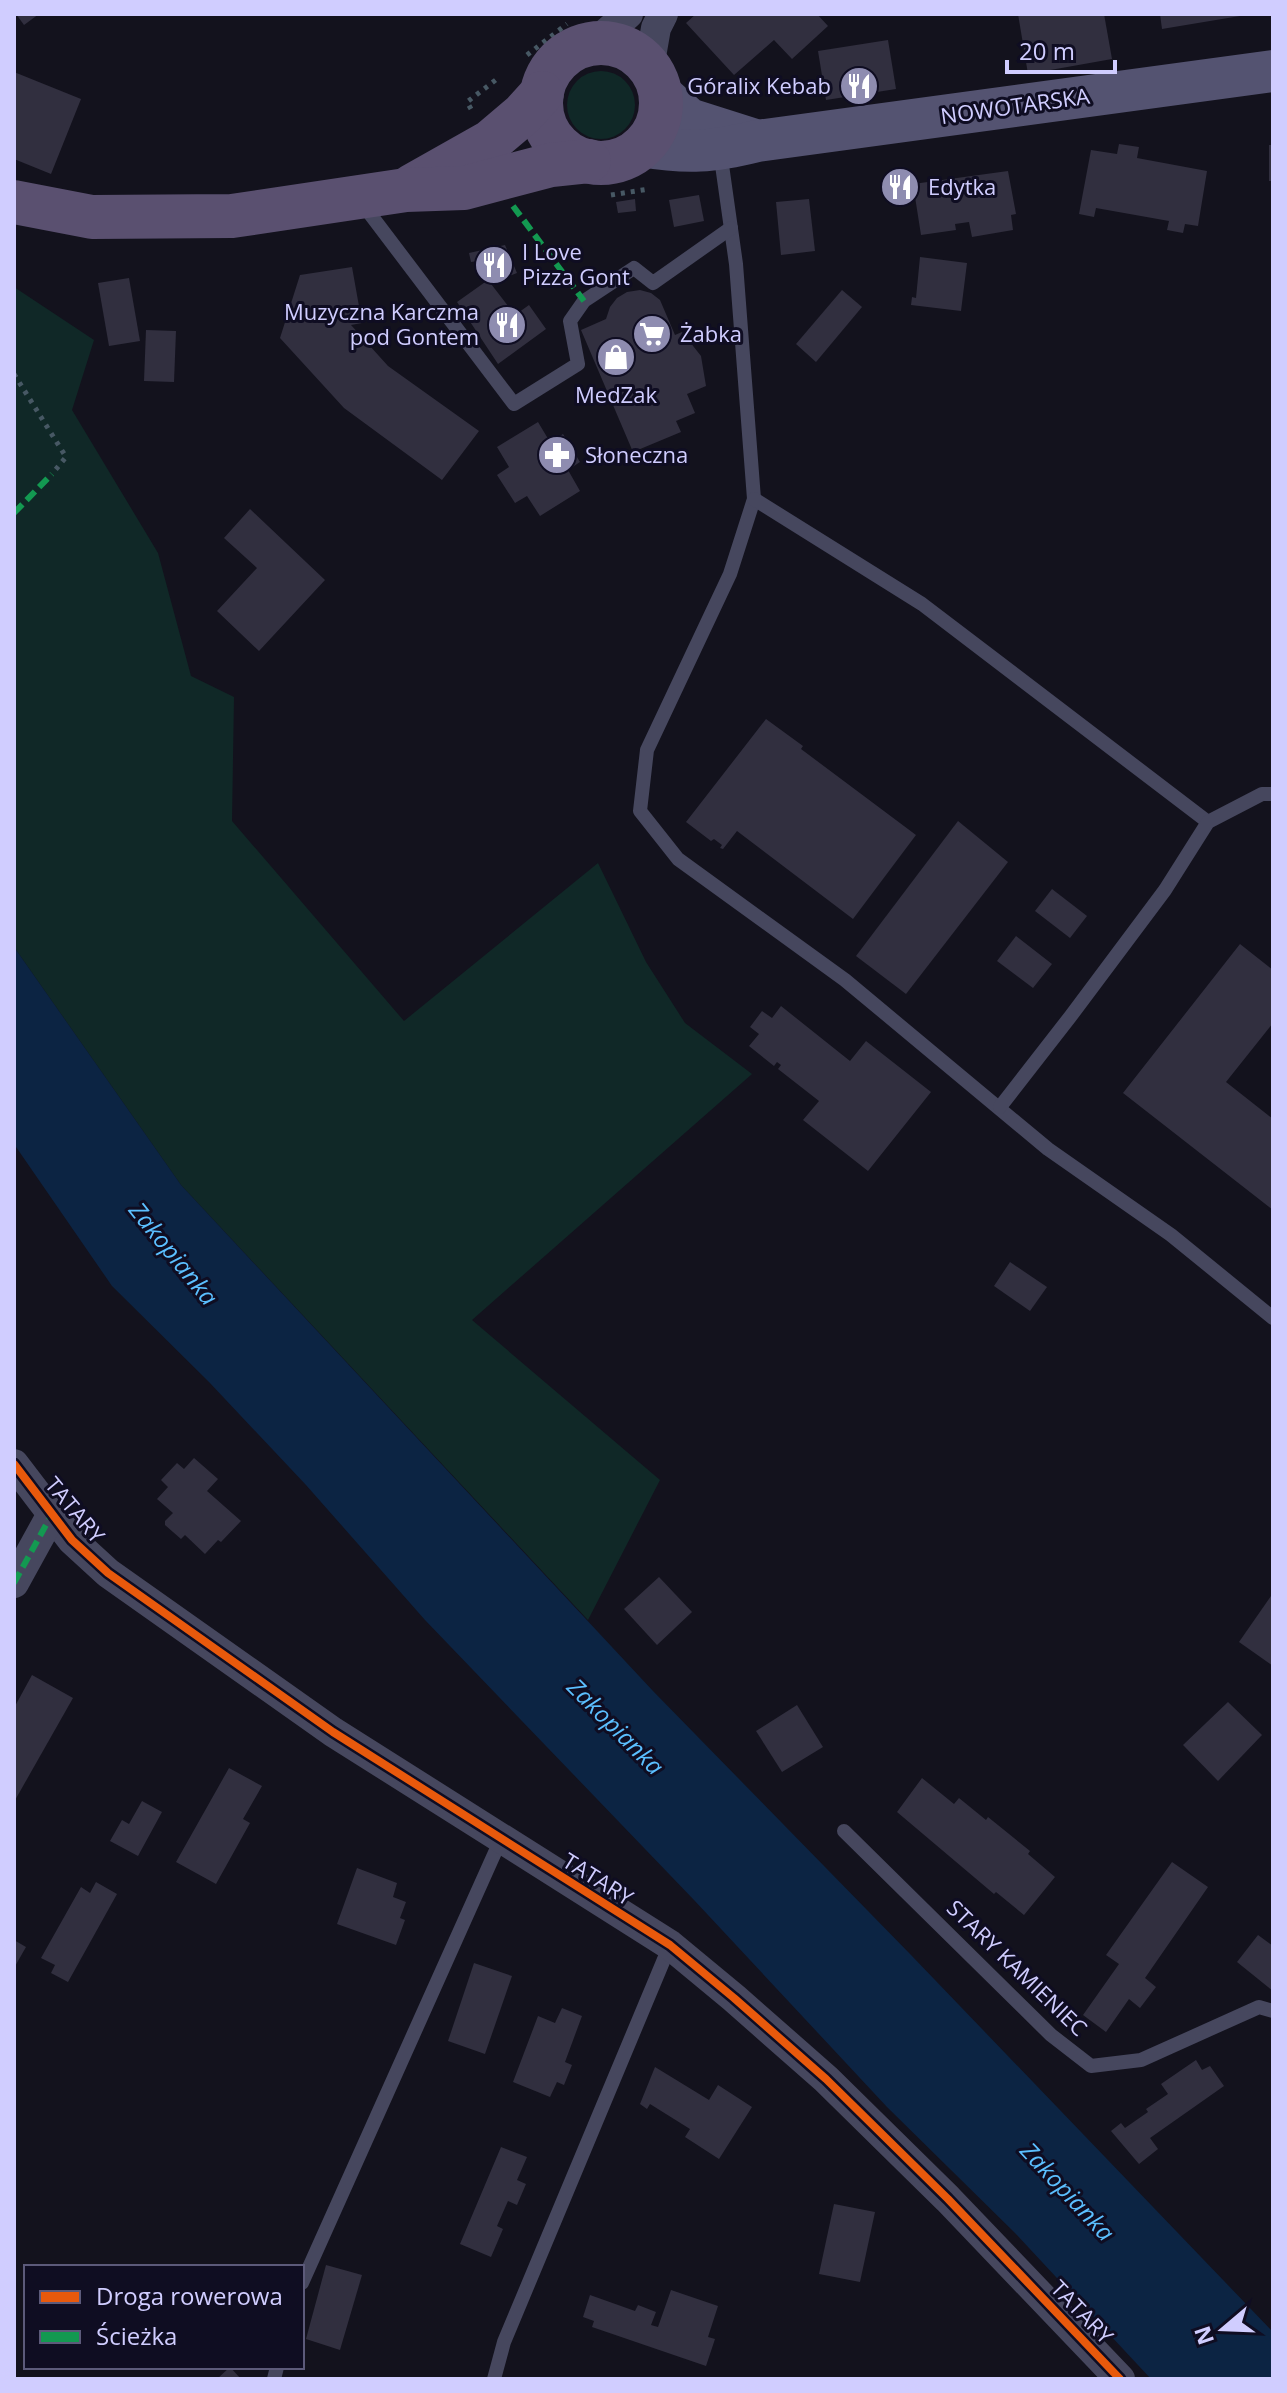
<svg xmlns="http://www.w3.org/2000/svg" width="1287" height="2393" font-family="'Open Sans',sans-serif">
	<rect width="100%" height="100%" fill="#13121d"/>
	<g fill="#102827">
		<circle cx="601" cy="105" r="34"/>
		<path d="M14,287L94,340L72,410L158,553L191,676L234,697L232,821L404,1021L598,863L646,962L685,1023L752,1074L472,1320L660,1480L588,1620L181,1185L14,947Z"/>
	</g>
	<path fill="#0c2443" d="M14,947L181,1185L653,1691L911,1955L1273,2332V2379H1151L1015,2233L887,2107L694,1900L425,1620L306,1485L209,1382L112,1286L14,1144Z"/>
	<g fill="#312f3f">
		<path d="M16,14H39L24,25Z"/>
		<path d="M696,14H817L828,26L792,59L774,40L734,75L686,23Z"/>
		<path d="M1018,14H1104L1112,59L1028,74Z"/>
		<path d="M1160,14H1239L1240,16L1162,29Z"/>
		<path d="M888,40L896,89L826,100L818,51Z"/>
		<path d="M14,72L81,99L51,174L14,159Z"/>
		<path d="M1119,144L1139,147L1137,158L1207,171L1198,226L1185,224L1183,233L1167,230L1169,221L1096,208L1094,217L1079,214L1091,150L1117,154Z"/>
		<rect x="1269" y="145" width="4" height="36"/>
		<path d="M1008,171L1016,214L1011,215L1013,230L972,237L969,222L955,224L956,230L921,235L913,184Z"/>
		<path d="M699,195L704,221L674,227L669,200Z"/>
		<path d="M635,199L636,211L618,213L616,202Z"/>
		<path d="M809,199L815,251L781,255L776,202Z"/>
		<path d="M505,245L517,273L499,280L493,266L485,267L484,260L471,262L469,253Z"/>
		<path d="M920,257L967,263L961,311L911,305L912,297L916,298Z"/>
		<path d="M352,267L362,323L351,325L388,366L479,431L442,480L344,408L280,338L300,275Z"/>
		<path d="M129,278L140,341L109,346L98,283Z"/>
		<path d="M488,280L515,315L529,305L546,329L498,364L457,302Z"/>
		<path d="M640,290L651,293L660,300L675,335L682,332L701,356L706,386L687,394L695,413L676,421L681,432L633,452L581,330L606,319L610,307L617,298L627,292Z"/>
		<path d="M842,290L862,307L816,362L796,344Z"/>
		<path d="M146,330L176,331L174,382L144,381Z"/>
		<path d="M538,422L550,442L563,434L580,462L568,470L580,491L540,516L527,496L515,503L497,475L509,467L497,447Z"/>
		<path d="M250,509L325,580L259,651L217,611L257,568L224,538Z"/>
		<path d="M766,719L803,746L801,749L916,835L853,919L737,831L723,849L720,848L722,845L714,839L711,841L686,822Z"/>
		<path d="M958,821L1008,862L906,994L856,956Z"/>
		<path d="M1052,889L1087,916L1070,938L1035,911Z"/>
		<path d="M1016,936L1052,964L1033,988L997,961Z"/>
		<path d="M1240,944L1273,970V1023L1226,1082L1273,1119V1210L1123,1093Z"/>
		<path d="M781,1006L850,1061L866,1041L931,1092L868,1171L803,1120L819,1101L778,1069L781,1065L777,1062L774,1066L749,1046L759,1034L750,1027L762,1011L772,1018Z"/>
		<path d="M1010,1262L1047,1287L1030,1311L994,1286Z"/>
		<path d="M194,1458L218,1479L207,1491L241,1521L221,1542L218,1540L205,1554L185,1535L181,1539L165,1525V1521L173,1513L157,1499L168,1487L161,1480L177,1463L184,1469Z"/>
		<path d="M659,1577L692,1612L657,1645L624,1609Z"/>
		<path d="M1271,1596L1273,1597V1666L1239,1642Z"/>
		<path d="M32,1675L73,1698L14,1802V1708Z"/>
		<path d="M1228,1702L1262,1735L1218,1781L1183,1745Z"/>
		<path d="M797,1705L823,1747L782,1772L756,1731Z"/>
		<path d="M229,1768L262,1786L243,1819L250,1823L216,1884L176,1862Z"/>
		<path d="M922,1778L954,1804L959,1798L986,1820L988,1817L1030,1851L1028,1854L1055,1877L1024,1915L996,1892L994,1894L897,1812Z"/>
		<path d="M142,1801L162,1812L138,1856L110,1841L122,1820L129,1824Z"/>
		<path d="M1172,1862L1208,1887L1145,1978L1156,1987L1140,2008L1129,1999L1106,2032L1083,2015L1119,1964L1106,1955Z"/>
		<path d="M357,1868L397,1883L393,1897L406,1902L400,1918L405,1920L396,1945L337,1924Z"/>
		<path d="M96,1882L117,1894L68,1982L51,1973L55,1965L41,1958L81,1887L90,1893Z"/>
		<path d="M1258,1935L1273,1946V1991L1237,1962Z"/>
		<path d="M14,1940L26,1947L14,1968Z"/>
		<path d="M474,1963L512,1976L485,2054L448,2041Z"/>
		<path d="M562,2008L582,2016L565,2062L572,2065L564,2085L557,2082L550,2097L513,2082L538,2016L555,2023Z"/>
		<path d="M1196,2060L1202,2070L1210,2066L1224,2086L1150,2138L1158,2149L1139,2164L1111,2131L1121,2123L1125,2128L1148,2112L1146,2109L1168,2094L1161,2084Z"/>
		<path d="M655,2067L709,2100L718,2085L752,2107L719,2159L685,2137L690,2129L650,2104L647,2109L640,2104Z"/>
		<path d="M501,2147L527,2157L517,2180L526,2184L517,2205L508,2201L497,2226L503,2229L491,2257L460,2244Z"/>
		<path d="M834,2204L875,2212L860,2282L819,2274Z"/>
		<path d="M326,2265L362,2275L340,2350L306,2339Z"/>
		<path d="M671,2290L718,2306L708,2337L715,2339L706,2366L592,2327L594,2321L583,2317L590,2295L635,2311L638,2305L656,2312L651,2325L658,2327Z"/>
		<path d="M230,2367L241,2379H217Z"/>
	</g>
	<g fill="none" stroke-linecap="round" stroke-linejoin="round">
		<g stroke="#475864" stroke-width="5" stroke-dasharray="4 6" stroke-linecap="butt">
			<path d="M527,55L567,24"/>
			<path d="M471,109L467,102L497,79"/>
			<path d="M611,195L649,189"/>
			<path d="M14,374L66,457L52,474"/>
		</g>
		<g stroke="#46475e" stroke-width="14">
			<path d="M720,151L736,264L754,499L730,574L647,750L640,811L678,859L845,980L1048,1149L1171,1235L1273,1318"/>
			<path d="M361,202L514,404L578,364L570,321L584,301L634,268L653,283L731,228"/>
			<path d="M754,499L922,604L1208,822"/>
			<path d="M1000,1107L1070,1017L1165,890L1208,822L1262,794H1273"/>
			<path d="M844,1831L1051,2035L1091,2066L1141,2060L1259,2007L1273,2011"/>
			<path d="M302,2283L501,1839"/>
			<path d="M274,2379L277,2367"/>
			<path d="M494,2379L504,2342L670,1945"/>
		</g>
		<g stroke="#46475e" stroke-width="30">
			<path d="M595,43L628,14"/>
			<path d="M649,68L656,28L663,14"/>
			<path d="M14,1464L72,1540L108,1573L333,1732L670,1945L734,1998L826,2079L948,2199L1120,2379"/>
			<path d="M14,1583L52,1514"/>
		</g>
		<g stroke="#545371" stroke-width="42">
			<path d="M660,93L689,119L752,139"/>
			<path d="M642,146C688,154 712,152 757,141L1273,71"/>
		</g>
		<g stroke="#5a5070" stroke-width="44">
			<circle cx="601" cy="103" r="60"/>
			<path d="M412,186L490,142L523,114L542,93"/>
			<path d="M14,202L92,217L232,216L406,190L464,188L551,165L589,161"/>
		</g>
		<g stroke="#139951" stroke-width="6" stroke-dasharray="12 6" stroke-linecap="butt">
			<path d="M513,206L584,301"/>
			<path d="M14,513L52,474"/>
			<path d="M14,1583L52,1514"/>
		</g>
		<defs>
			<path id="cycleway" d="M14,1464L72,1540L108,1573L333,1732L670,1945L734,1998L826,2079L948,2199L1120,2379"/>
		</defs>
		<use href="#cycleway" stroke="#0f0d22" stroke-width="13"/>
		<use href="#cycleway" stroke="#e8590c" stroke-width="8"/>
	</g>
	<defs>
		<symbol id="restaurant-disc" viewBox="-11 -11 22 22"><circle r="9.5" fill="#8e8cb0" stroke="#0f0d22"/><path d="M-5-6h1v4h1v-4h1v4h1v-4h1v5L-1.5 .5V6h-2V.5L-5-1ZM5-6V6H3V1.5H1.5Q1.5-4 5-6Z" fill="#fff"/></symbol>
		<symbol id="supermarket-disc" viewBox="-11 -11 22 22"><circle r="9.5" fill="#8e8cb0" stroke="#0f0d22"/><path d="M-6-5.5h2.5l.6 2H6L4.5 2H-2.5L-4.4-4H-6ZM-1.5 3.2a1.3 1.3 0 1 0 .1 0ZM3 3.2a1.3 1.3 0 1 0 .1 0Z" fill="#fff"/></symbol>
		<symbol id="shop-disc" viewBox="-11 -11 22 22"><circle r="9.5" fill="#8e8cb0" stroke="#0f0d22"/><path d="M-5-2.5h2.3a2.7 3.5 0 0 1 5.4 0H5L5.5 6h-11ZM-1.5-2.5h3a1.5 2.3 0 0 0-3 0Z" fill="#fff"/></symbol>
		<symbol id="pharmacy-disc" viewBox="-11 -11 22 22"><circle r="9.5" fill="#8e8cb0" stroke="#0f0d22"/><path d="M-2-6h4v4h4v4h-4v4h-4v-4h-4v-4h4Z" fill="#fff"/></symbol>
	</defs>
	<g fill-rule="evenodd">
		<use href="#restaurant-disc" x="837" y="64" width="44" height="44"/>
		<use href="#restaurant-disc" x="878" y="165" width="44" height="44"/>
		<use href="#restaurant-disc" x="472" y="243" width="44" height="44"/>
		<use href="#restaurant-disc" x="485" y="303" width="44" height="44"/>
		<use href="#supermarket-disc" x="630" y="312" width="44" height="44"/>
		<use href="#shop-disc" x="594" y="335" width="44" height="44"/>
		<use href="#pharmacy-disc" x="535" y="433" width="44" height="44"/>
	</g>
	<g text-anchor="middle" stroke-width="6" stroke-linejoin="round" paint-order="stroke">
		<g font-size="22" fill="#d0cdff" stroke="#0f0d22" text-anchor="start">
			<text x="831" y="94" text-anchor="end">Góralix Kebab</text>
			<text x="928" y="195">Edytka</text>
			<text x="522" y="260">I Love<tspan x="522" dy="25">Pizza Gont</tspan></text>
			<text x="479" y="320" text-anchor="end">Muzyczna Karczma<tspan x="479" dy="25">pod Gontem</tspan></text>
			<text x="680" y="342">Żabka</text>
			<text x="616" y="403" text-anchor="middle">MedZak</text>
			<text x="585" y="463">Słoneczna</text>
		</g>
		<g font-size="22" fill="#d0cdff" stroke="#0f0d22">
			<text transform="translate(1015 106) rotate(-8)" y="8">NOWOTARSKA</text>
			<text transform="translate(75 1510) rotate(50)" y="8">TATARY</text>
			<text transform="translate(598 1879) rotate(32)" y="8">TATARY</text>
			<text transform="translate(1017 1968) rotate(44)" y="8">STARY KAMIENIEC</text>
			<text transform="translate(1082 2312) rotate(46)" y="8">TATARY</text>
		</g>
		<g font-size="24" font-style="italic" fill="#5bbfff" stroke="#0f0d22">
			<text transform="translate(173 1254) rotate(51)" y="8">Zakopianka</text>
			<text transform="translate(615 1727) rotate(45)" y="8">Zakopianka</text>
			<text transform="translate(1067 2192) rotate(47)" y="8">Zakopianka</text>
		</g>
	</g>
	<rect width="1287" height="2393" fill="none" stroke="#d0cdff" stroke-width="32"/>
	<rect x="24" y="2265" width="280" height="104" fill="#0f0d22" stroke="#5c5a7a" stroke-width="2"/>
	<rect x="40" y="2291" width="40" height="12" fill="#e8590c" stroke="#5c5a7a" stroke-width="2"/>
	<text x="96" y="2305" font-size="24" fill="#d0cdff">Droga rowerowa</text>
	<rect x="40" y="2331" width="40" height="12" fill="#139951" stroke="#5c5a7a" stroke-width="2"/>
	<text x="96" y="2345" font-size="24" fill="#d0cdff">Ścieżka</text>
	<g transform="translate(1223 2329) rotate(251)" stroke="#0f0d22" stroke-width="6" paint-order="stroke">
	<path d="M0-6L14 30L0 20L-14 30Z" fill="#d0cdff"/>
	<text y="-12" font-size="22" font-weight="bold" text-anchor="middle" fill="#d0cdff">N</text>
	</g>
	<path d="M1007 60v12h108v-12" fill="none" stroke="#d0cdff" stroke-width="4"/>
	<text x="1019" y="60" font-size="24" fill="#d0cdff" stroke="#0f0d22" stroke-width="6" paint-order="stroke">20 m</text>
</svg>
